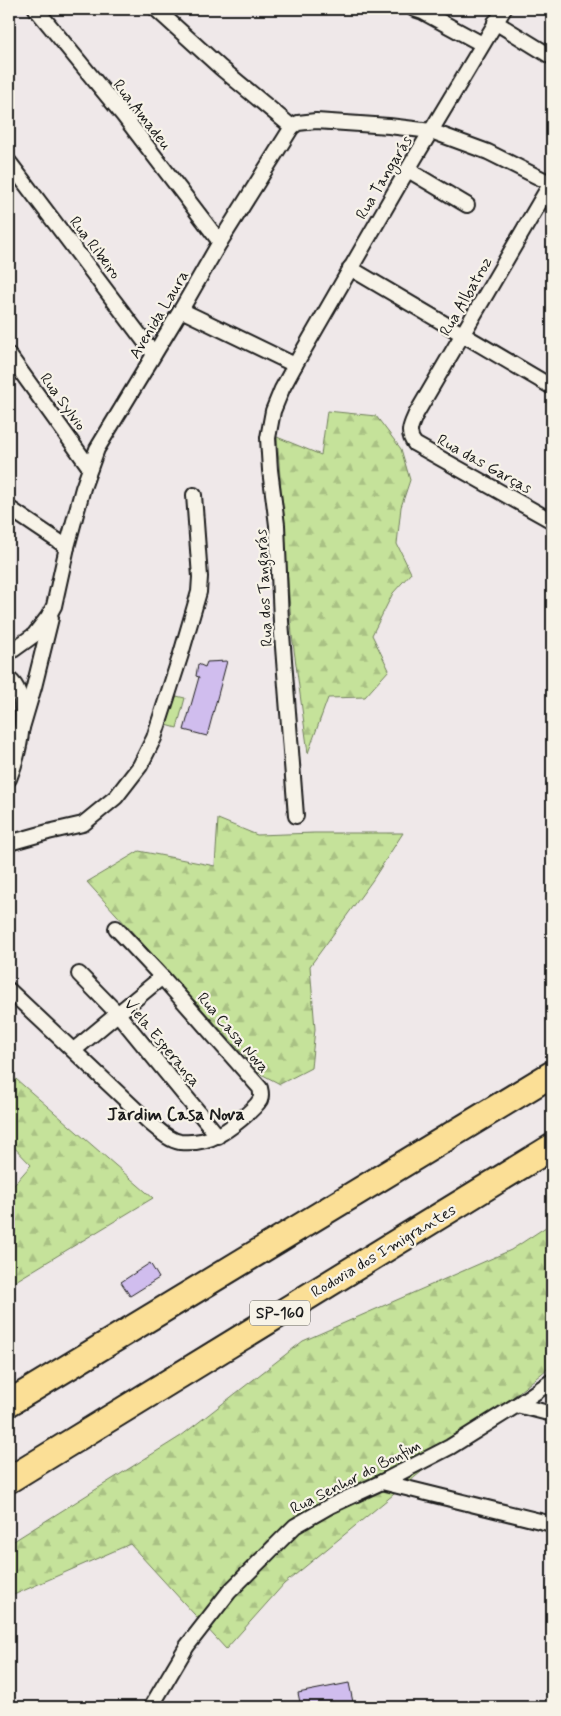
<svg xmlns="http://www.w3.org/2000/svg" width="561" height="1716" font-family="Mynerve,sans-serif">
	<defs>
		<pattern id="forest-firs" width="22" height="20" patternUnits="userSpaceOnUse" patternTransform="scale(1.25)"><rect width="22" height="20" fill="#c5e29a"/><path d="M5 1l3.5 6h-7zM16 11l3.5 6h-7z" fill="#a9c184"/></pattern>
	</defs>
	<rect width="100%" height="100%" fill="#efe8e9"/>
	<filter id="ink" filterUnits="userSpaceOnUse"><feTurbulence type="fractalNoise" baseFrequency=".02" numOctaves="2"/><feDisplacementMap in="SourceGraphic" scale="10" xChannelSelector="R" yChannelSelector="G"/><feConvolveMatrix kernelMatrix="1 2 1 2 8 2 1 2 1" color-interpolation-filters="sRGB"/></filter>
	<g filter="url(#ink)">
		<path fill="#c5e29a" stroke="#707f5b" d="M172,695L185,698L177,728L163,724Z"/>
		<g fill="url(#forest-firs)" stroke="#707f5b">
			<path d="M327,411L376,416L401,449L410,480L401,507L397,544L411,573L393,593L372,635L389,670L365,697L328,698L308,753L292,635L277,437L321,455Z"/>
			<path d="M218,819L257,835L314,833H403L372,881L310,966L315,1029L311,1068L280,1084L261,1074L87,882L139,851L215,866Z"/>
			<path d="M9,1073L153,1198L9,1285V1190L31,1165L9,1142Z"/>
			<path d="M552,1223V1365L284,1584L226,1649L130,1544L9,1597V1544L181,1436L303,1341L511,1250Z"/>
		</g>
		<g fill="#d0bdee" stroke="#1c1c1c">
			<path d="M227,661L207,736L184,730L199,677L196,676L198,664L205,667L207,662Z"/>
			<path d="M150,1263L159,1278L130,1296L121,1282Z"/>
			<path d="M349,1683L354,1707H301L298,1693Z"/>
		</g>
		<g fill="none" stroke-linecap="round" stroke-linejoin="round">
			<defs>
				<g id="minor">
					<path d="M36,9L123,115L220,242"/>
					<path d="M156,9L221,68L292,127"/>
					<path d="M414,9L423,12L482,44"/>
					<path d="M495,22L552,57"/>
					<path d="M9,162L154,354"/>
					<path d="M408,170L467,205"/>
					<path d="M551,183L416,414C411,425 406,433 415,444L552,521"/>
					<path d="M350,268L552,387"/>
					<path d="M181,310L295,365"/>
					<path d="M9,355L90,468"/>
					<path d="M9,508L67,547"/>
					<path d="M9,653L34,635L48,617L54,606L67,547L83,488L97,449L181,310L220,242L292,127L298,123L316,121L389,126L431,131L488,152L552,184"/>
					<path d="M9,679C33,698 19,754 9,779"/>
					<path d="M21,731L34,687L51,618"/>
					<path d="M296,816L281,621L277,525L270,470L268,438L273,411L282,389L295,365L401,181L504,9"/>
					<path d="M9,843L48,832L83,824L116,797L140,766L154,738L181,654L199,592L200,577L194,495"/>
					<path d="M79,974L118,1014L218,1136"/>
					<path d="M9,990L150,1123C159,1130 168,1140 180,1142C192,1143 207,1141 218,1135C228,1131 255,1109 260,1100C262,1096 261,1092 260,1088L162,977L116,928"/>
					<path d="M74,1050L162,977"/>
					<path d="M517,1405L552,1414"/>
					<path d="M382,1482L552,1524"/>
					<path d="M151,1707L187,1646L229,1592L295,1526L330,1506L382,1482L450,1447L517,1405L552,1381"/>
				</g>
				<g id="motorway">
					<path d="M9,1403L552,1074"/>
					<path d="M9,1480L552,1147"/>
				</g>
			</defs>
			<use href="#minor" stroke="#1c1c1c" stroke-width="18"/>
			<use href="#motorway" stroke="#1c1c1c" stroke-width="29"/>
			<use href="#minor" stroke="#f7f3e8" stroke-width="14"/>
			<use href="#motorway" stroke="#fbdf96" stroke-width="25"/>
		</g>
	</g>
	<g text-anchor="middle" stroke-width="4.5" stroke-linejoin="round" paint-order="stroke">
		<rect fill="#f7f3e8" stroke="#5e5c59" stroke-width="1" x="250" y="1300.5" width="60" height="25" rx="4"/>
		<g font-size="15" font-weight="bold" fill="#1c1c1c">
			<text x="280" y="1318">SP-160</text>
		</g>
		<g font-size="16" fill="#1c1c1c" stroke="#f7f3e8">
			<text transform="translate(143 114) rotate(52)" y="6">Rua Amadeu</text>
			<text transform="translate(383 177) rotate(-59)" y="6">Rua Tangarás</text>
			<text transform="translate(96 247) rotate(53)" y="6">Rua Ribeiro</text>
			<text transform="translate(465 296) rotate(-60)" y="6">Rua Albatroz</text>
			<text transform="translate(158 314) rotate(-59)" y="6">Avenida Laura</text>
			<text transform="translate(64 401) rotate(54)" y="6">Rua Sylvio</text>
			<text transform="translate(485 463) rotate(29)" y="6">Rua das Garças</text>
			<text transform="translate(263 588) rotate(-93)" y="6">Rua dos Tangarás</text>
			<text transform="translate(234 1032) rotate(49)" y="6">Rua Casa Nova</text>
			<text transform="translate(163 1042) rotate(50)" y="6">Viela Esperança</text>
			<text transform="translate(383 1250) rotate(-31)" y="6">Rodovia dos Imigrantes</text>
			<text transform="translate(355 1476) rotate(-27)" y="6">Rua Senhor do Bonfim</text>
		</g>
		<g font-size="18" font-weight="bold" fill="#1c1c1c" stroke="#f7f3e8">
			<text x="176" y="1120">Jardim Casa Nova</text>
		</g>
	</g>
	<rect width="561" height="1716" fill="none" stroke="#f7f3e8" stroke-width="30"/>
	<rect x="15" y="15" width="531" height="1686" fill="none" stroke="#1c1c1c" stroke-width="2" filter="url(#ink)"/>
</svg>
